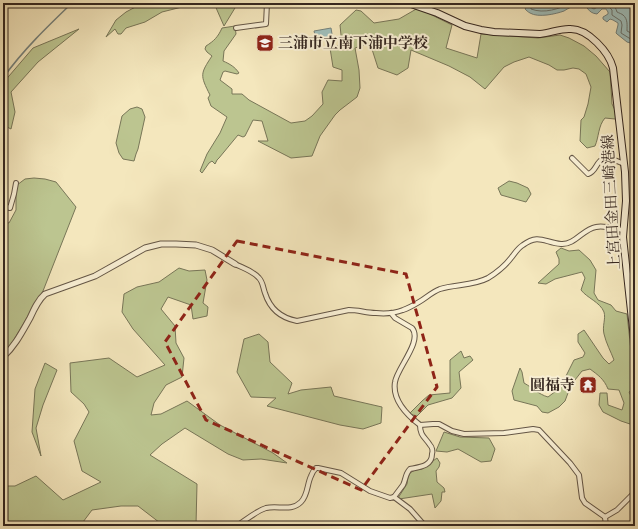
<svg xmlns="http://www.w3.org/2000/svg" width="638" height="529" font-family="'Sorts Mill Goudy','Noto Serif JP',serif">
	<rect width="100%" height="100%" fill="#f4e7bd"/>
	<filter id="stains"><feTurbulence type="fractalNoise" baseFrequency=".005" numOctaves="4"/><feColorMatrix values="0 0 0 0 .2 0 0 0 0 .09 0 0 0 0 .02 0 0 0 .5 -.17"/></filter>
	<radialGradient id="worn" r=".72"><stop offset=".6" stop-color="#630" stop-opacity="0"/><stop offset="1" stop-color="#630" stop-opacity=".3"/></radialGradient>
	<g fill="#bcc590" stroke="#787658">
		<path d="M143,3H171L182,7L162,12L145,22L126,28L121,34H118L115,29L106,37L116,20L126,12Z"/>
		<path d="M214,3H238L224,26L217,10Z"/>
		<path d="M418,8L452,25L446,48L477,58L481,34L538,38L560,35L569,38L584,46L596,56L610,72L612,104L618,116L615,119L605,118C598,126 599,137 595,146L587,148L580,141L581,120L584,117L588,104L591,87L586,74L579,69L573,68L564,70H557L549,65L529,57L514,62L504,67L485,89L470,77L449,66L411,50L408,68L397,75L378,68L370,43L355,48L359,70L360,88L357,97L340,110L335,115L320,136L312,156L291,158L258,141H268L262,121L253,120L245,136L243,137L238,135L219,158L217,160L215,164L212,161L209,163L202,173L200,171L207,154L220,133L227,117L211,106L208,98L210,95C200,75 200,74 212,56L207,52L205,49L206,46C214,41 218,37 222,28L235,26L236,34L224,51L223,61C230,64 235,67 239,73L237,74L225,71L223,72L220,80L232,89V94H242L249,100L291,123L305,121L312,116L323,104L322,92L328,80L342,81V70L333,67L330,48L342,45L340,25L356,10L361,11L374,23L399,19Z"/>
		<path d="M79,29L38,62L11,92L15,112L11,129L3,125V83L33,48Z"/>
		<path d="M137,107L142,109L145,117L138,149L136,154L134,161L123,159L119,153L116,143L122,116L130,109Z"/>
		<path d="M34,178L45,179L56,182L76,207L43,291L9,348L3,346V222L9,223L16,210V192L17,185L25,179Z"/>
		<path d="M509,181L517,183L528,188L531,194L526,202L501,195L498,188Z"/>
		<path d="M561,248L569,251L579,250L590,260L596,270L594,293L598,300L611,305L616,311L627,314L635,388L629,392L635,404V420L630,424L621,421L603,412L599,405L600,393H607L608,405L622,410L624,403L619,390L608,389C604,379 598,375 590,369L582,371L571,385L565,401L559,407L548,413L542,412L537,406L514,400L512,391L520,368L522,372L524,383C533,388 538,394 548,397L560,388L574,360L583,357L585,353L578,342V334L584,330L603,358L609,364L614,360C611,352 606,343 604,334C602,326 606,319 604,312C600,302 587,298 581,290L585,278L582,272L555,279L546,284L538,283L559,264V259L556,252Z"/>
		<path d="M179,268L189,271L205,270L207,280L203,303L208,307L207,316L193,319L191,305L168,297L161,309L175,326L176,343L184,358L182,377L166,385L154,403L151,415L161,414L187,401L220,425L273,453L287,463L261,459L243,460L228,454L185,428L162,444L150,455L197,484L196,525L195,526H164L138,506H121L92,510L80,526H21L16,524L13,526H3V486H15L36,476L63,500L101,482L82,471L74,441L89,412L84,404L71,392L70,363L109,358L137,377L165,365L133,329L122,312L124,294L137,287L159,282Z"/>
		<path d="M259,334L268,342L270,362L292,383L288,394L301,390L331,387L334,396L382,407L381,423L363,429L340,425L267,406L276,398L251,397L237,372L244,339Z"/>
		<path d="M461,351L464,358L470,356L473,360L459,372L461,388L452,398L428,405L417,416L409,414L422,401L429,395L450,393V360Z"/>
		<path d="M45,363L57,370L43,405L36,428L41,456L32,432L35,389Z"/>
		<path d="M444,432L460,437L489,438L495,449L491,461L481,462L458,449L447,452L436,451Z"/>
		<path d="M437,458L440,463L439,467L436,471L437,482L444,488L445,492H442L441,501L435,508L432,494L399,499L398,498L407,484L408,477L410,473L415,470L422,469Z"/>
	</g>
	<g fill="#9fbeba" stroke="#74817c">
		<path d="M529,3H635V43L634,44L627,42L617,34L616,33L618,25V23L613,20L610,19L607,22L603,19V17L608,14V12L606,9H602L597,14C587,13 588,5 582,5C575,4 569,8 564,11C556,14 538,18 530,13C528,12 526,10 525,9Z"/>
		<path d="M331,28L333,40L327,41L326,38L316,39L314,31Z"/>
	</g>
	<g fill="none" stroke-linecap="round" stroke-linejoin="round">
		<g stroke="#6a726c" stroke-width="1">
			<path d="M532,3L531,8V9C544,14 559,9 571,3"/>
			<path d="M588,3L590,7L594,9L601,5L608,6L612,10V15L621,21L622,25L621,33L629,38L635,41"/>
			<path d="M612,3C615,6 616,9 617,12C619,13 622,14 623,15C628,19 627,25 627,31L635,35"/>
		</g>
		<path stroke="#74817c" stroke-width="1.5" d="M3,78C23,50 48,26 72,3"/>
		<defs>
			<g id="minor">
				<path d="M236,28L266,24L267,3"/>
				<path d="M572,158L588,174C595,172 595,166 600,161C602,160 607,159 610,158L624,164"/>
				<path d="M3,206L10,208L14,194L16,183"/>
				<path d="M235,264C243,268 253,271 259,278C263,282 263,288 265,293C270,309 281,318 297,321L349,310C359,310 366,313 376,313C385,314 395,313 403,310C409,308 414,305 419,302C426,298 432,292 440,289C455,284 473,286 488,278C496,273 505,266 511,258C515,253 518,248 523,245C539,233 545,243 561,244C575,245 583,229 596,227C605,225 614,229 623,230"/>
				<path d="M391,313L395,318L412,328C423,341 397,368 395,382C392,400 407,415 420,425L433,424H439L452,431L464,434L504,433L533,429L539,430L570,463L579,475L582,498L585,503L605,517"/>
				<path d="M394,497C397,493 400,489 403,485C406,479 405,474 410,469C420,467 432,466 432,454C433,451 432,447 430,445C425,437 420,436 420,425"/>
				<path d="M605,517L617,510L635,492"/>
				<path d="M605,517L606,526"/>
				<path d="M236,526C245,521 256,511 266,508C278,505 291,512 301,502C308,495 307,484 311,476C312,473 314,470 316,468H318L341,473L370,491L390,498L394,497L410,509L425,526"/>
			</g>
			<path id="tertiary" d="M3,357C15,346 22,332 30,318C34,309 38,300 45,294L95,276L145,248L161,244H176L196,245L212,250L235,264"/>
			<path id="secondary" d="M408,3L437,13L465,26L481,30L494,32L540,34C551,33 561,28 571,29C588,29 609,52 613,68L625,172L626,201L623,237L635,348"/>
		</defs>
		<use href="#minor" stroke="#645646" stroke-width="6"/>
		<use href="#tertiary" stroke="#645646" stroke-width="7"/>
		<use href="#secondary" stroke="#34261f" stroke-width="8"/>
		<use href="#minor" stroke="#f8efd4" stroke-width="4"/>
		<use href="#tertiary" stroke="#f8efd4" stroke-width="5"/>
		<use href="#secondary" stroke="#f8efd4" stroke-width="6"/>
	</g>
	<path fill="none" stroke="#8f2418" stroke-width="3" stroke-dasharray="8 5" stroke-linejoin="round" d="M237,241L406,274L437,387L361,490L206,420L165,342Z"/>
	<defs>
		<symbol id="school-square" viewBox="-11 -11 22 22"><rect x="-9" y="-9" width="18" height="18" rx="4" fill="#8f2418" stroke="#f8efd4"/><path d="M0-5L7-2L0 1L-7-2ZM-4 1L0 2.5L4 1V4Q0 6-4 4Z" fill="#fff"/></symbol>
		<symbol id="temple-square" viewBox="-11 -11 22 22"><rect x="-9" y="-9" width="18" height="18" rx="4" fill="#8f2418" stroke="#f8efd4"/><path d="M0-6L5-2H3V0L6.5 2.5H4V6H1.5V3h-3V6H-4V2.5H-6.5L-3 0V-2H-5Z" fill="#fff"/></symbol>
	</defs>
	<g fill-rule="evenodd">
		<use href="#school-square" x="255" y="33" width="20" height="20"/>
		<use href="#temple-square" x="578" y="375" width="20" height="20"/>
	</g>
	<g text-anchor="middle" stroke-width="4" stroke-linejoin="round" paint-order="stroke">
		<g font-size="15" font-weight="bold" fill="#34261f" stroke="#f8efd4" text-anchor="start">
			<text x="278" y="48">三浦市立南下浦中学校</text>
			<text x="575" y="390" text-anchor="end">圓福寺</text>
		</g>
		<g font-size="15" fill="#34261f" stroke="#f8efd4">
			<text transform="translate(611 202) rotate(-93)" y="5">上宮田金田三崎港線</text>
		</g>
	</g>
	<rect width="638" height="529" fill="none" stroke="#f4e7bd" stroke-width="16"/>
	<rect x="4" y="4" width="630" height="521" fill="none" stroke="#34261f" stroke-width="2"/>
	<rect x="8" y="8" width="622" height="513" fill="none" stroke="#34261f"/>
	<rect width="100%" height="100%" filter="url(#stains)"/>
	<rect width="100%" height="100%" fill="url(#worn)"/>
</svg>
